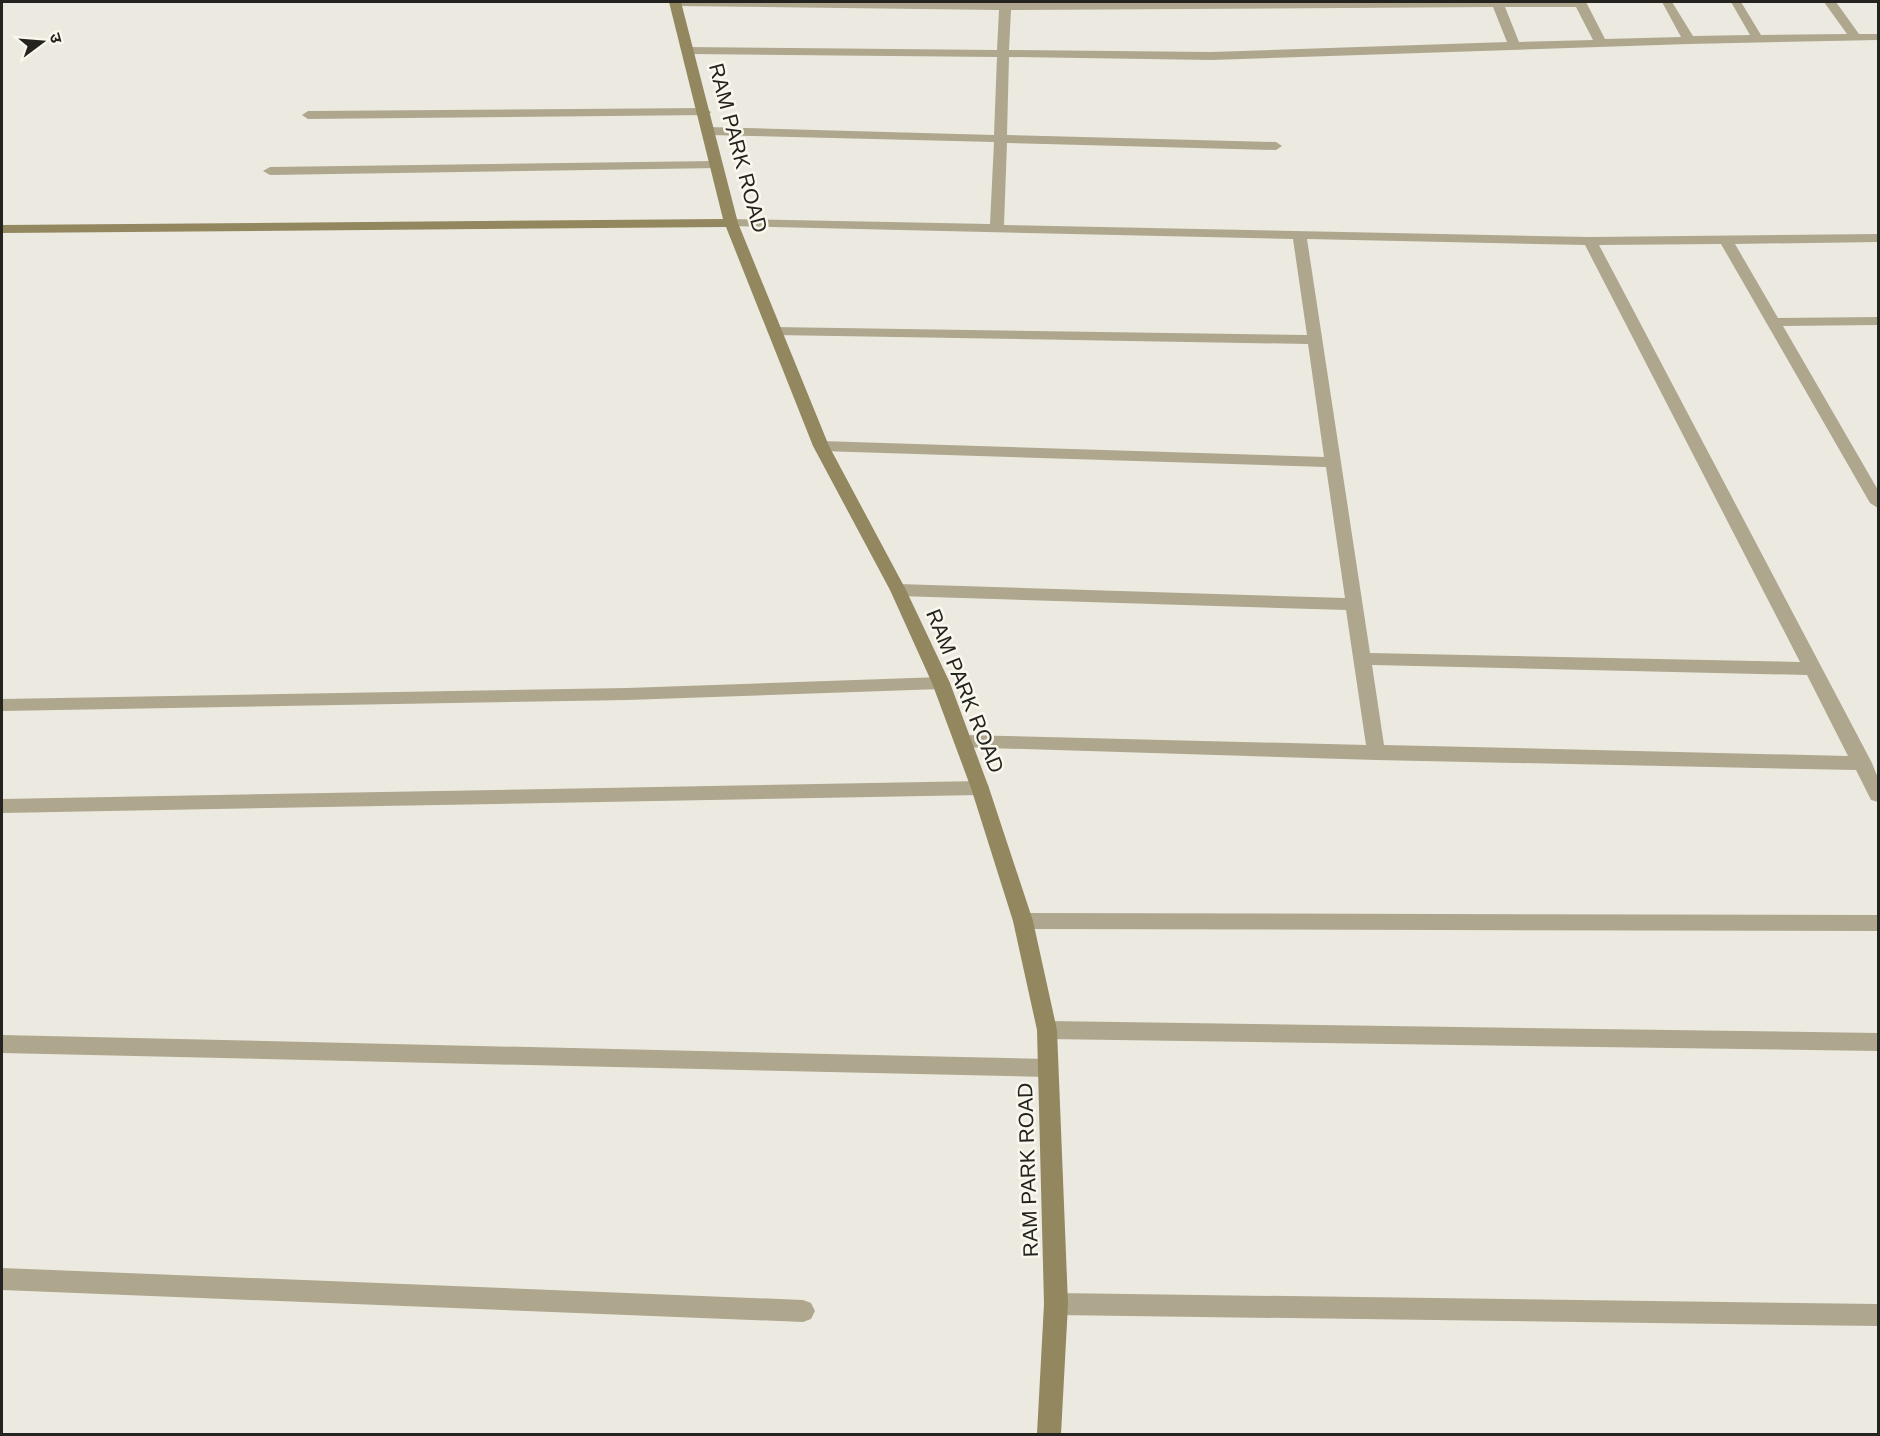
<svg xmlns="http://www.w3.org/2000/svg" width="1880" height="1436" font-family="Helvetica,'Noto Sans Devanagari',sans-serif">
	<rect width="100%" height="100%" fill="#eceae0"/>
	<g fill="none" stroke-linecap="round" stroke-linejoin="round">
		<g fill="#aea78d" fill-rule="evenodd">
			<path d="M670,2H1586L1605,39L1681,37L1662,2H1672L1693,36L1750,35L1731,2H1741L1761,35L1847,34L1824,2H1836L1859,34H1878V40L1689,44L1211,60L1009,57L1007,135L1276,142L1282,146L1276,150L1007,143L1004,225L1590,237L1878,234V242L1735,244L1778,318L1878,317V325L1783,326L1878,490V508L1870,503L1721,244L1599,245L1872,763L1878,778V802L1871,800L1856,770L1376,760L957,747L954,742L957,737L963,735L1366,745L1346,610L898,596L890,590L898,584L1345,598L1326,467L821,451L813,446L821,441L1324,457L1308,344L774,335L767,331L774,327L1307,335L1293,239L726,226V220L731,219L990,224L994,142L708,135L702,131L708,127L994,135L997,57L689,54L683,50L685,47L997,50L999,10L676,6ZM1493,7L1507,42L1211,52L1009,50L1011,10ZM1505,7H1576L1593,40L1519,42ZM1307,239L1585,245L1800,662L1370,653ZM1372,665L1807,675L1848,756L1384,745Z"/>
			<path d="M705,108L711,112L709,115L308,119L302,115L308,111Z"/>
			<path d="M715,161L720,162V168L270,175L263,171L270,167Z"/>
			<path d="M941,677L947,679L950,683L947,687L941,689L627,700L2,711V699L627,688Z"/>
			<path d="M980,781L987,783L989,788L987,793L980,795L2,813V799Z"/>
			<path d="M1023,913L1878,915V931L1023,929L1016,927L1013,921L1016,915Z"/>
			<path d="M1047,1021L1878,1033V1051L1047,1039L1040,1036L1037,1030L1040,1024Z"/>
			<path d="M2,1035L1047,1059L1054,1062L1058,1068L1054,1074L1047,1077L2,1053Z"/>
			<path d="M2,1268L803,1300L811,1303L815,1311L811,1319L803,1322L2,1290Z"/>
			<path d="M1056,1293L1878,1304V1326L1056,1315L1048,1312L1044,1304L1048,1296Z"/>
		</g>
		<path fill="#92875f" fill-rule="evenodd" d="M669,2H681L738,223L829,446L906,590L950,683L989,788L1033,921L1057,1030L1068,1304L1061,1434H1037L1044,1304L1037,1030L1013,921L971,788L932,683L890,590L813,446L726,227L2,233V225L723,219Z"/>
	</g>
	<g text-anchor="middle" stroke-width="5" stroke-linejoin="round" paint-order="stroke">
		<g font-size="21" fill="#242320" stroke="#faf7ed">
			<text transform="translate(738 148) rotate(75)" y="7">RAM PARK ROAD</text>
			<text transform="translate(965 691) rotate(68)" y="7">RAM PARK ROAD</text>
			<text transform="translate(1028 1170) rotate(-92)" y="7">RAM PARK ROAD</text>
		</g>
	</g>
	<rect width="1880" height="1436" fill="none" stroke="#242320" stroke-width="6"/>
	<g transform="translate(42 42) rotate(74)" stroke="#faf7ed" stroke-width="4.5" paint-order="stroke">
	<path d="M0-4.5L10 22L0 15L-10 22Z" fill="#242320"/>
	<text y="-9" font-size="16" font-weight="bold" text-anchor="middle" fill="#242320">उ</text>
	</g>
</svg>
